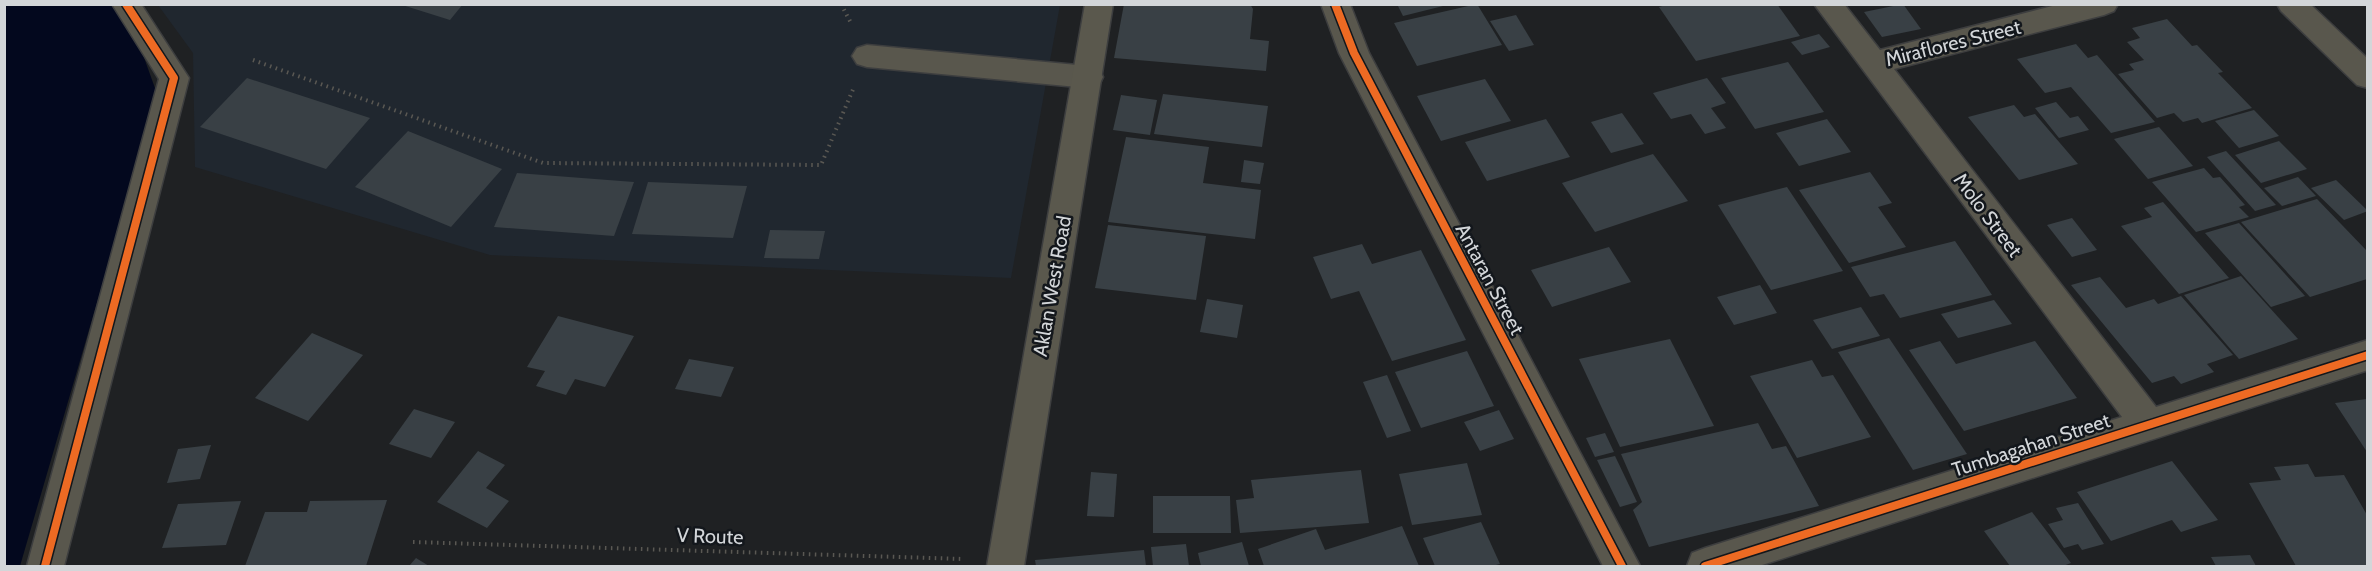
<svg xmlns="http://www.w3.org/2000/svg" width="2372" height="571" font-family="Cabin,sans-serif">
	<rect width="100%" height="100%" fill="#1f2123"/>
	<path fill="#20272f" d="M158,5H1060L1011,278L490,255L195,167L193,53Z"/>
	<path fill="#03081e" d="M4,5H113L137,38L156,91L129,193L20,566H4Z"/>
	<g fill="#394045">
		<path d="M399,4H463L450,20Z"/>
		<path d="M1124,4H1250L1253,9L1250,39L1269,41L1266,71L1114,58Z"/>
		<path d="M1397,4H1447V5L1403,16Z"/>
		<path d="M1477,4L1502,45L1417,66L1394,23Z"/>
		<path d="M1669,4H1777L1800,36L1696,61L1659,7Z"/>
		<path d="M1903,4L1921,29L1882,37L1864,12Z"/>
		<path d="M1516,15L1534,45L1509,51L1490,21Z"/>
		<path d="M2167,19L2192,46L2197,45L2223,72L2218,73L2252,108L2202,123L2198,118L2183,122L2174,113L2157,118L2118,74L2134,70L2129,64L2144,60L2127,42L2140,38L2132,28Z"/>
		<path d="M1819,34L1830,47L1802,55L1791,42Z"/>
		<path d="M2076,44L2088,58L2097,55L2155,122L2111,133L2071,87L2045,93L2017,59Z"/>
		<path d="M1788,62L1824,112L1755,129L1721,78Z"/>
		<path d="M247,78L370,118L326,169L200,127Z"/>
		<path d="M1707,78L1726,103L1711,108L1726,128L1705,134L1691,114L1671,119L1653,93Z"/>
		<path d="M1485,79L1511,121L1441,141L1417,96Z"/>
		<path d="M1163,94L1268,106L1262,147L1154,134Z"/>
		<path d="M1121,95L1157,100L1150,135L1113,130Z"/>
		<path d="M2056,102L2070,118L2078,116L2089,130L2059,138L2035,108Z"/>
		<path d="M2014,105L2024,117L2035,114L2078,164L2019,180L1968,117Z"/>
		<path d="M2254,110L2279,136L2239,148L2215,121Z"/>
		<path d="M1622,113L1644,144L1611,153L1591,122Z"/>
		<path d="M1546,119L1570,157L1487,181L1465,142Z"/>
		<path d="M1827,119L1851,152L1799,166L1776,133Z"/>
		<path d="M2159,127L2193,166L2148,179L2114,139Z"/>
		<path d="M408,131L502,169L451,227L355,187Z"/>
		<path d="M1126,137L1209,147L1203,183L1261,190L1255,239L1108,222Z"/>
		<path d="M2279,141L2307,169L2261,183L2235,155Z"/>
		<path d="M2226,151L2276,205L2255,211L2207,157Z"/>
		<path d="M1653,154L1688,201L1595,232L1562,183Z"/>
		<path d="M1244,160L1264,163L1260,184L1241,182Z"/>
		<path d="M2204,168L2213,178L2220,177L2245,205L2239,207L2249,217L2196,232L2152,182Z"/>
		<path d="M1870,172L1892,203L1878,207L1906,247L1849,263L1799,190Z"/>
		<path d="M517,173L634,182L614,236L494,227Z"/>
		<path d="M2298,177L2316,196L2282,206L2264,188Z"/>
		<path d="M2336,180L2368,211L2344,220L2311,188Z"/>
		<path d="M648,182L747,186L733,238L632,234Z"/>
		<path d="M1787,187L1843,271L1771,290L1718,205Z"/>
		<path d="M2317,199L2367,251V279L2310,297L2241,222Z"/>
		<path d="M2163,202L2229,278L2179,294L2121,226L2152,217L2144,208Z"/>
		<path d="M2072,218L2097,250L2072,257L2047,225Z"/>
		<path d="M2239,223L2305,296L2271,307L2205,233Z"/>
		<path d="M1108,225L1206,236L1196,300L1095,288Z"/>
		<path d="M770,230L825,231L819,259L764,258Z"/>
		<path d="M1955,241L1992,295L1900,318L1884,294L1870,297L1851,267Z"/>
		<path d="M1362,244L1372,264L1421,250L1466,340L1392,361L1359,291L1331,299L1313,257Z"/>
		<path d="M1609,247L1631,282L1552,307L1531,270Z"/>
		<path d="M2241,276L2298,339L2239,359L2184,295Z"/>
		<path d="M2100,277L2126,308L2154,299L2158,304L2181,296L2233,355L2207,364L2214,372L2181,384L2174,376L2152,383L2071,285Z"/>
		<path d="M1760,285L1777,313L1734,325L1717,297Z"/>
		<path d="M1207,299L1243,305L1237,338L1200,332Z"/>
		<path d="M1994,300L2012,324L1958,338L1941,314Z"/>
		<path d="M1861,307L1880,336L1832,349L1813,320Z"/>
		<path d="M558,316L634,336L605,387L575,379L566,395L536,386L545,371L527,367Z"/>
		<path d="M312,333L363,355L308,421L255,398Z"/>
		<path d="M1889,338L1967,454L1913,470L1838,352Z"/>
		<path d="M1670,339L1714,426L1620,447L1579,359Z"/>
		<path d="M1940,341L1956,364L2035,341L2077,398L1964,431L1909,350Z"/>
		<path d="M1467,351L1494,406L1421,428L1395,372Z"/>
		<path d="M689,359L734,367L721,397L675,389Z"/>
		<path d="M1812,360L1822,377L1833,375L1871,437L1797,458L1750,376Z"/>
		<path d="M1387,375L1411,431L1387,438L1363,382Z"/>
		<path d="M2367,399V452L2335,403Z"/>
		<path d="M414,409L455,422L431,458L389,444Z"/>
		<path d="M1499,410L1514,439L1480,451L1464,422Z"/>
		<path d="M1758,423L1772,449L1786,446L1819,506L1649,547L1633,510L1642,502L1621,454Z"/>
		<path d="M1605,433L1614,452L1595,457L1586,438Z"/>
		<path d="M211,445L200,479L167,483L178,449Z"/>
		<path d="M478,451L505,465L486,488L509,501L487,528L437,502Z"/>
		<path d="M1615,456L1637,502L1620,507L1597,460Z"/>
		<path d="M2172,461L2218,520L2181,532L2172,520L2111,541L2077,492Z"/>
		<path d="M1467,463L1482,515L1412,525L1399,474Z"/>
		<path d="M2308,464L2315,477L2344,475L2367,515V566H2296L2249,483L2281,480L2274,467Z"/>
		<path d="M1361,470L1369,523L1240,533L1236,500L1254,498L1251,480Z"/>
		<path d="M1091,472L1117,474L1114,517L1087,516Z"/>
		<path d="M1153,496H1230L1231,533H1153Z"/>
		<path d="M387,500L366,566H245L265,512H307L310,501Z"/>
		<path d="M241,501L226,545L162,548L178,504Z"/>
		<path d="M2078,503L2104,544L2082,550L2078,544L2064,548L2048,524L2063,520L2056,508Z"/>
		<path d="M2032,512L2071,563L2063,566H2010L1984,531Z"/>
		<path d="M1481,522L1500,564L1492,566H1435L1423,538Z"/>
		<path d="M1402,526L1419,566H1264L1258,549L1316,529L1325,550Z"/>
		<path d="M1242,542L1249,566H1201L1198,553Z"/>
		<path d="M1186,544L1189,566H1153L1151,547Z"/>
		<path d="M1144,550L1146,566H1036L1035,560Z"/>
		<path d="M2250,555L2256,566H2216L2211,557Z"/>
		<path d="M416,558L429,566H409Z"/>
	</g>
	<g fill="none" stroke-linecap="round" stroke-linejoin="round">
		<defs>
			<g id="minor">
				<path d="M112,4H141L189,78L64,566H27L159,79Z"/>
				<path d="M1321,4H1350L1369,53L1640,566H1603L1339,53Z"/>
				<path d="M1814,4H1844L1880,50L2060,4H2118L2114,11L2104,15L1894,69L2156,407L2368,340V370L1759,566H1687L1692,553L1705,548L2122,417Z"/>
				<path d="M2277,4H2310L2368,59V88L2357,85L2281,11Z"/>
				<path d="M867,45L1088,66L1099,69L1103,77L1099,85L1088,88L867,67L857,64L852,56L857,48Z"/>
			</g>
			<path id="major" d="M1085,4H1113L1024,566H987Z"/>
		</defs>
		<use href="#minor" stroke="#3d3e3f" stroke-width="3"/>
		<use href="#major" stroke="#3d3e3f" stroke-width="3"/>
		<g stroke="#5a5853" stroke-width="4" stroke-dasharray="1.5 4.5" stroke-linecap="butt">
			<path d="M841,4L852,25"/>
			<path d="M253,60L543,163L821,165L854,87"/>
			<path d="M413,542L964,559"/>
		</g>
		<use href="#minor" fill="#59574d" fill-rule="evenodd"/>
		<use href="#major" fill="#5a584d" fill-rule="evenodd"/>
		<defs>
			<g id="cycleway">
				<path d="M1335,4L1354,53L1622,566"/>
				<path d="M45,566L174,78L126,4"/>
				<path d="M1705,566L2368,355"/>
			</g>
		</defs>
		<use href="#cycleway" stroke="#13171c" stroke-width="11"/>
		<use href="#cycleway" stroke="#ed6a23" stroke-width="8"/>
	</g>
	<g text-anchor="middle" stroke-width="5" stroke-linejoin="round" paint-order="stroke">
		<g font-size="20" fill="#d3d6d9" stroke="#13171c">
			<text transform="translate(1953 43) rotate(-14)" y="7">Miraflores Street</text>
			<text transform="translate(1988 215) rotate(53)" y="7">Molo Street</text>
			<text transform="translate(1490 279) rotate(62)" y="7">Antaran Street</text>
			<text transform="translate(1052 286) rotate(-80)" y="7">Aklan West Road</text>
			<text transform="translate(2031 445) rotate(-18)" y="7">Tumbagahan Street</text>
			<text transform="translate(710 536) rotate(2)" y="7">V Route</text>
		</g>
	</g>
	<rect width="2372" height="571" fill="none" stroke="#d3d6d9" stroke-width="12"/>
</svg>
